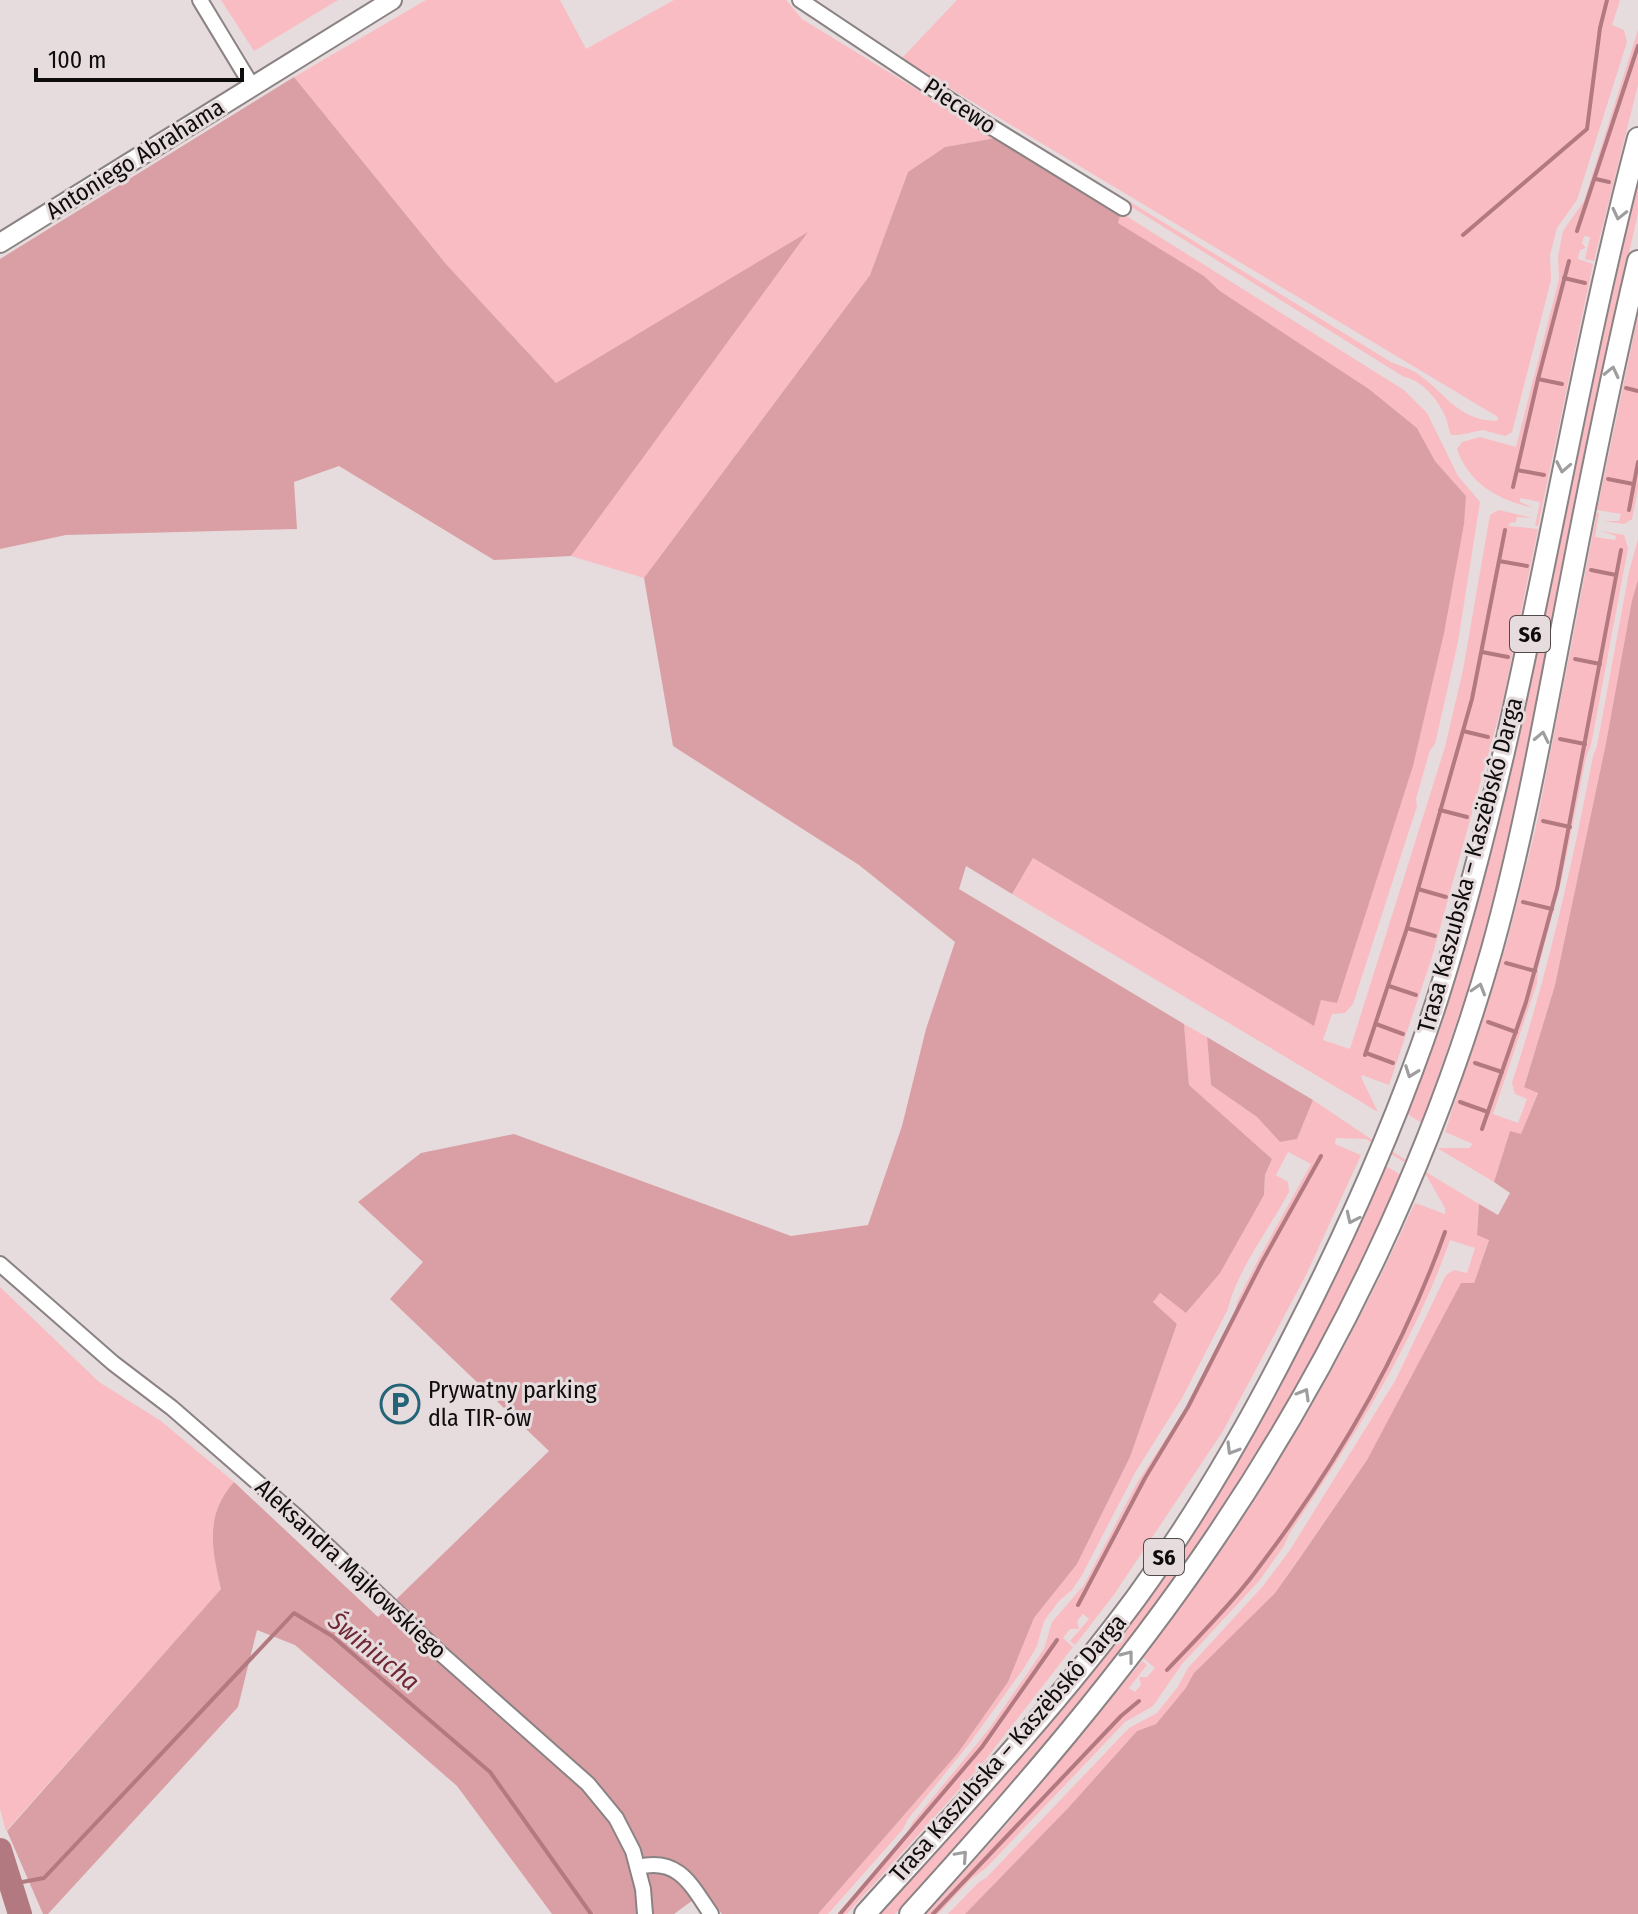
<svg xmlns="http://www.w3.org/2000/svg" width="1638" height="1914" font-family="'Fira Sans Condensed',sans-serif">
	<rect width="100%" height="100%" fill="#e6dcdd"/>
	<g fill="#f9bcc2">
		<path d="M221,0H338L254,51Z"/>
		<path d="M426,0H560L586,49L674,0H786L802,19L996,138L945,147L908,172L870,275L644,578L571,556L806,234L556,383L446,264L294,77Z"/>
		<path d="M957,0H1620L1612,25L1624,30L1627,42L1577,200L1557,228L1550,255L1551,280L1512,432L1505,436L1483,430L1459,435H1451C1448,428 1448,423 1445,416C1439,401 1421,379 1404,377L1125,203L1127,200L1391,362C1398,365 1408,368 1415,372C1445,391 1455,420 1497,421L1498,417L901,59Z"/>
		<path d="M1638,30V85L1594,261L1585,259L1590,237L1584,236L1582,243L1586,248L1580,250L1578,259L1593,264L1538,526H1535L1540,502L1520,498V502L1534,508L1531,507C1497,500 1469,483 1457,449L1462,442L1480,437L1516,447L1559,279L1558,256L1563,231L1584,201Z"/>
		<path d="M1638,179V213L1591,424L1516,814L1480,954L1422,1123L1407,1114L1463,948L1509,776L1548,603L1582,423Z"/>
		<path d="M1123,214L1404,390L1427,413L1458,476L1480,502L1458,642L1435,744L1430,750L1416,799L1417,806L1353,1004L1345,1013L1332,1014L1323,1040L1350,1049L1445,747L1463,670L1490,515L1499,510L1532,518L1517,517L1516,522L1510,523L1509,526L1538,529L1503,701L1432,957L1389,1085L1362,1075L1361,1077L1378,1112L1012,894L1033,858L1313,1025L1321,999L1337,1003L1466,496L1435,461L1417,428L1369,389L1220,291L1204,276L1117,223L1119,215Z"/>
		<path d="M1638,315V489L1632,519L1624,524L1603,521H1619L1621,514L1597,510Z"/>
		<path d="M1597,512L1599,513L1595,537L1615,540L1616,536L1601,531L1624,535L1628,548L1591,745L1586,757L1562,878L1538,969L1537,983L1493,1114L1518,1123L1527,1099L1515,1094L1512,1083C1547,976 1572,867 1593,756L1597,746L1629,572L1638,539V580L1632,600L1606,743L1555,985L1524,1086L1538,1092L1521,1135L1510,1131L1494,1182L1437,1148H1469L1473,1144L1445,1132L1507,942L1536,827Z"/>
		<path d="M1184,1024L1207,1037L1211,1085L1257,1117L1280,1142L1297,1139L1313,1100L1368,1137L1479,1204L1477,1235L1489,1239L1474,1283L1408,1385L1367,1460L1275,1593L1194,1673L1185,1689L1156,1724L1137,1731L1069,1807L965,1914H948L978,1883L987,1877L1129,1728L1157,1713L1177,1688L1188,1668L1263,1586L1290,1550L1395,1381L1446,1275L1454,1270L1467,1273L1475,1248L1450,1240C1413,1346 1351,1441 1289,1534L1284,1546L1259,1581L1182,1664L1153,1706L1125,1722L986,1868L971,1879L938,1914H926L1008,1823L1142,1661L1147,1665L1129,1688L1135,1692L1141,1685L1139,1677H1147L1155,1668L1143,1658C1250,1519 1340,1368 1412,1209L1415,1203L1445,1214V1208L1426,1175L1366,1139L1336,1138L1335,1144L1361,1155L1306,1275L1223,1431L1113,1596L1075,1645L1070,1641L1089,1619L1083,1614L1077,1621L1079,1629H1070L1063,1638L1073,1647L983,1763L847,1914H837L907,1835L912,1823L989,1729L1044,1649L1052,1622L1084,1585L1137,1483L1185,1409L1234,1314L1237,1302L1259,1258L1311,1164L1288,1152L1276,1175L1288,1182L1289,1192C1271,1226 1236,1272 1228,1309L1182,1398L1136,1471L1082,1575L1072,1590L1059,1601L1044,1621L1037,1646L1024,1668L969,1744L908,1819L903,1829L828,1914H818L958,1753L1008,1682L1034,1618L1077,1564L1130,1457L1177,1324L1153,1302L1159,1293L1187,1313L1264,1195L1265,1175L1272,1159L1189,1085Z"/>
		<path d="M1386,1166L1401,1175C1351,1289 1294,1400 1225,1505C1129,1652 1013,1784 895,1914H877C965,1817 1059,1722 1136,1616C1237,1476 1316,1323 1386,1166Z"/>
		<path d="M0,1287L99,1382L161,1421L234,1482C204,1515 212,1549 221,1589L6,1831L0,1809Z"/>
	</g>
	<g fill="#da9fa5">
		<path d="M294,77L446,264L556,383L808,232L571,556L494,560L339,466L294,482L297,529L66,535L0,549V259Z"/>
		<path d="M996,138L1122,208L1118,223L1204,276L1220,291L1369,389L1417,428L1435,461L1466,496L1464,524L1444,633L1413,766L1337,1003L1321,1000L1314,1026L1033,858L1012,894L966,866L959,889L1184,1024L1189,1085L1272,1159L1265,1175L1264,1195L1220,1273L1186,1313L1160,1293L1153,1302L1177,1324L1130,1457L1077,1564L1034,1618L1008,1682L958,1753L818,1914H722L704,1892L674,1914H552L457,1786L295,1645L257,1630L238,1707L48,1914H43L7,1831L221,1589C212,1550 204,1515 234,1482L378,1617L549,1451L390,1299L423,1262L358,1202L421,1153L514,1134L791,1236L868,1225L902,1126L926,1029L955,942L859,865L673,746L644,578L870,275L908,172L945,147Z"/>
		<path d="M1638,580V1914H965L1069,1807L1137,1731L1156,1724L1185,1689L1194,1673L1275,1593L1299,1559L1367,1460L1461,1283H1474L1489,1240L1477,1235L1479,1204L1498,1215L1510,1193L1494,1182L1510,1131L1521,1134L1538,1093L1524,1087L1555,985L1606,743L1632,600Z"/>
		<path d="M1207,1037L1313,1100L1297,1139L1280,1142L1257,1117L1211,1085Z"/>
	</g>
	<g fill="none" stroke-linecap="round" stroke-linejoin="round">
		<g stroke="#b27a80" stroke-width="4">
			<path d="M1596,179L1609,182"/>
			<path d="M1577,231L1638,46"/>
			<path d="M1463,235L1587,129L1600,28L1607,0"/>
			<path d="M1564,278L1585,283"/>
			<path d="M1538,379L1562,384"/>
			<path d="M1626,388L1638,391"/>
			<path d="M1517,470L1544,475"/>
			<path d="M1608,479L1633,484"/>
			<path d="M1513,487L1538,379L1569,261"/>
			<path d="M1629,510L1638,462"/>
			<path d="M1499,561L1527,566"/>
			<path d="M1591,570L1616,575"/>
			<path d="M1482,652L1508,657"/>
			<path d="M1575,659L1600,664"/>
			<path d="M1463,731L1488,737"/>
			<path d="M1560,739L1585,744"/>
			<path d="M1440,810L1467,817"/>
			<path d="M1543,821L1570,827"/>
			<path d="M1418,889L1446,897"/>
			<path d="M1523,902L1552,909"/>
			<path d="M1407,928L1435,936"/>
			<path d="M1506,963L1535,971"/>
			<path d="M1389,986L1416,995"/>
			<path d="M1488,1022L1516,1032"/>
			<path d="M1376,1024L1403,1034"/>
			<path d="M1366,1053L1393,1063"/>
			<path d="M1365,1055L1407,928L1472,699L1505,530"/>
			<path d="M1475,1063L1502,1072"/>
			<path d="M1460,1102L1488,1112"/>
			<path d="M1482,1129L1526,1002L1557,889L1621,550"/>
			<path d="M1078,1605L1145,1478L1188,1407L1262,1262L1321,1156"/>
			<path d="M1167,1670C1196,1639 1227,1609 1253,1575C1332,1472 1401,1355 1445,1232"/>
			<path d="M11,1884L44,1878L294,1613L332,1636L490,1772L591,1914"/>
			<path d="M840,1914L982,1747L1057,1640"/>
			<path d="M933,1914L1121,1716L1139,1701"/>
		</g>
		<path stroke="#b27a80" stroke-width="24" d="M0,1850L20,1914"/>
		<defs>
			<g id="minor">
				<path d="M200,0L252,86"/>
				<path d="M800,0L980,120L1123,208"/>
				<path d="M0,1264L113,1363L172,1408L297,1517L438,1651L588,1784L616,1818L633,1851L643,1889L645,1914"/>
				<path d="M638,1867C679,1857 691,1885 711,1914"/>
			</g>
			<path id="major" d="M0,243L392,0"/>
			<g id="highway">
				<path d="M865,1914C958,1811 1053,1710 1136,1598C1196,1516 1248,1426 1294,1335C1350,1226 1400,1114 1438,997C1527,717 1563,422 1638,138"/>
				<path d="M910,1914C1018,1795 1123,1674 1213,1541C1336,1360 1432,1159 1492,949C1527,823 1548,696 1573,569C1593,465 1614,363 1638,261"/>
			</g>
		</defs>
		<use href="#minor" stroke="#8b8383" stroke-width="18"/>
		<use href="#major" stroke="#8b8383" stroke-width="22"/>
		<use href="#highway" stroke="#8b8383" stroke-width="24"/>
		<use href="#minor" stroke="#fff" stroke-width="14"/>
		<use href="#major" stroke="#fff" stroke-width="18"/>
		<use href="#highway" stroke="#fff" stroke-width="20"/>
	</g>
	<defs><path id="oneway-chevron" d="M-2-3.5L2.5 0L-2 3.5" fill="none" stroke-width="1.6" stroke-linecap="round" stroke-linejoin="round" transform="scale(2)"/></defs>
	<g stroke="#9f9e9e">
		<use href="#oneway-chevron" transform="translate(1619 214) rotate(103)"/>
		<use href="#oneway-chevron" transform="translate(1612 372) rotate(-77)"/>
		<use href="#oneway-chevron" transform="translate(1563 467) rotate(101)"/>
		<use href="#oneway-chevron" transform="translate(1542 737) rotate(-78)"/>
		<use href="#oneway-chevron" transform="translate(1479 989) rotate(-73)"/>
		<use href="#oneway-chevron" transform="translate(1411 1072) rotate(110)"/>
		<use href="#oneway-chevron" transform="translate(1352 1218) rotate(115)"/>
		<use href="#oneway-chevron" transform="translate(1304 1394) rotate(-60)"/>
		<use href="#oneway-chevron" transform="translate(1232 1449) rotate(121)"/>
		<use href="#oneway-chevron" transform="translate(1128 1656) rotate(-52)"/>
		<use href="#oneway-chevron" transform="translate(962 1856) rotate(-48)"/>
	</g>
	<defs>
		<symbol id="parking-ring" viewBox="-11 -11 22 22"><circle r="9.5" fill="#e6dcdd" stroke="#236478" stroke-width="1.5"/><path d="M-3.5-5.5H1a3.5 3.5 0 0 1 0 7H-1V5.5H-3.5ZM-1-3.4V-.6H.8a1.4 1.4 0 0 0 0-2.8Z" fill="#236478"/></symbol>
	</defs>
	<g fill-rule="evenodd">
		<use href="#parking-ring" x="378" y="1382" width="44" height="44"/>
	</g>
	<g text-anchor="middle" stroke-width="6" stroke-linejoin="round" paint-order="stroke">
		<g fill="#e6dcdd" stroke="#504a4b" stroke-width="2">
			<rect x="1510" y="616" width="40" height="36" rx="6"/>
			<rect x="1144" y="1539" width="40" height="36" rx="6"/>
		</g>
		<g font-size="22" font-weight="bold" fill="#0f0c0c">
			<text x="1530" y="642">S6</text>
			<text x="1164" y="1565">S6</text>
		</g>
		<g font-size="24" fill="#0f0c0c" stroke="#e6dcdd">
			<text transform="translate(960 106) rotate(33)" y="8">Piecewo</text>
			<text transform="translate(135 159) rotate(-32)" y="8">Antoniego Abrahama</text>
			<text transform="translate(1470 865) rotate(-75)" y="8">Trasa Kaszubska – Kaszëbskô Darga</text>
			<text transform="translate(351 1569) rotate(43)" y="8">Aleksandra Majkowskiego</text>
			<text transform="translate(1008 1748) rotate(-49)" y="8">Trasa Kaszubska – Kaszëbskô Darga</text>
		</g>
		<g font-size="24" fill="#0f0c0c" stroke="#e6dcdd" text-anchor="start">
			<text x="428" y="1398">Prywatny parking<tspan x="428" dy="28">dla TIR-ów</tspan></text>
		</g>
		<g font-size="26" font-style="italic" fill="#6f2835" stroke="#e6dcdd">
			<text transform="translate(374 1651) rotate(39)" y="9">Świniucha</text>
		</g>
	</g>
	<path d="M36 68v12h206v-12" fill="none" stroke="#0f0c0c" stroke-width="4"/>
	<text x="48" y="68" font-size="24" fill="#0f0c0c" stroke="#e6dcdd" stroke-width="6" paint-order="stroke">100 m</text>
</svg>
